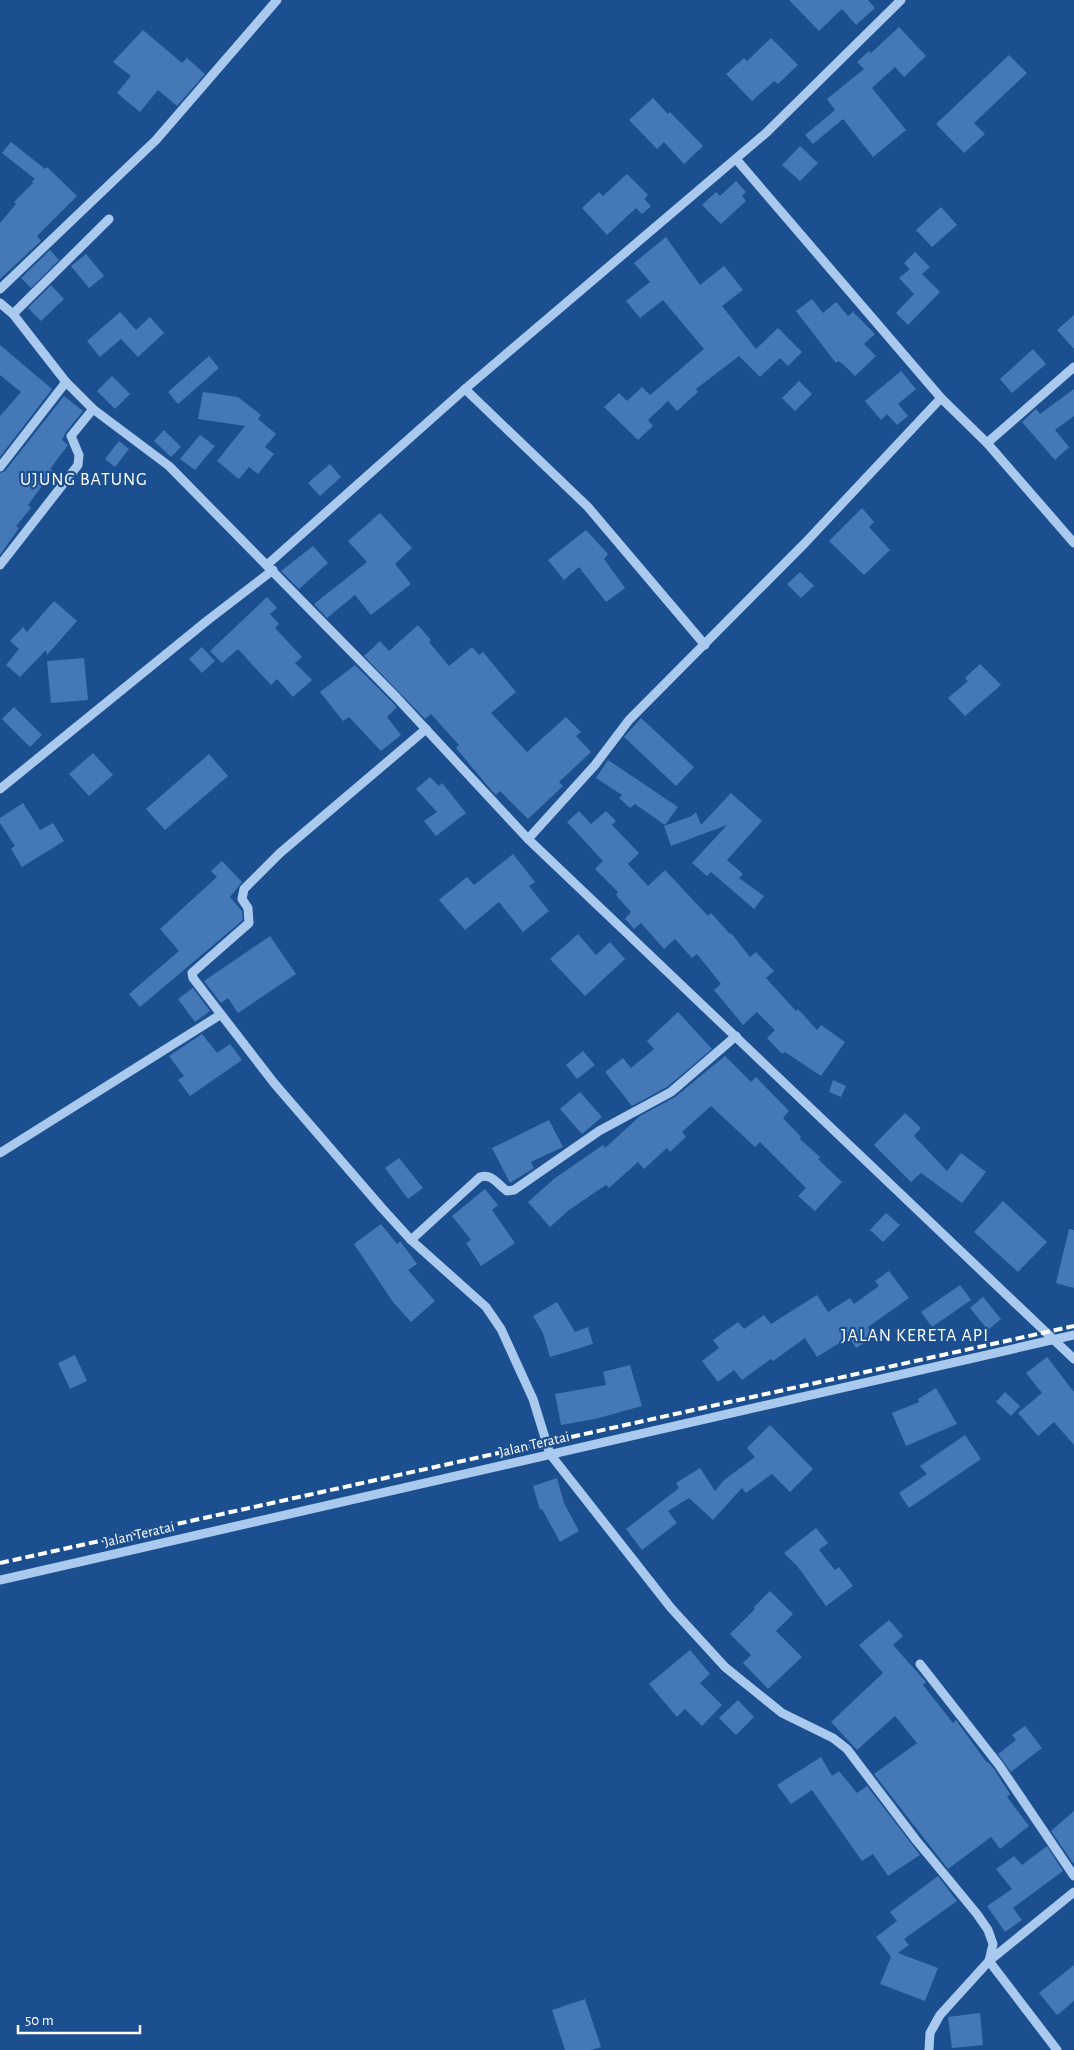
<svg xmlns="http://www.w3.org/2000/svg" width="1074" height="2050" font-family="'Alegreya Sans',sans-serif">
	<rect width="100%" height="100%" fill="#1b4f8f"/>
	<g fill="#4478b7">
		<path d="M789,0H868L875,8L856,25L842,9L819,31Z"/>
		<path d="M899,27L926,56L904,77L895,67L872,88L906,130L873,157L843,119L813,144L805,135L835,110L827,99L864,69L857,62L869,51L871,53Z"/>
		<path d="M143,30L182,63L187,58L205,74L177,106L158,90L140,112L117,93L131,76L113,62Z"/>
		<path d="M771,38L798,65L778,84L774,81L752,101L726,74L744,58L747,61Z"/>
		<path d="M1009,55L1027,73L974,123L985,134L964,153L936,124Z"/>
		<path d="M653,98L668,114L670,112L703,146L684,164L664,142L657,149L629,120Z"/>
		<path d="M11,142L45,169L47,167L77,196L37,236L41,241L0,279V223L16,204L14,202L33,183L32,181L35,179L2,153Z"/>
		<path d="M800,146L818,163L800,181L782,165Z"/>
		<path d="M627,174L648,195L644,199L651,206L642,214L636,208L607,235L582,208L599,192L603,196Z"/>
		<path d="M736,181L746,192L742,196L746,201L721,224L702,205L716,192L720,196Z"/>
		<path d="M941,207L957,225L932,247L916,230Z"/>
		<path d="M666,237L700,285L724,266L743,290L722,306L756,349L778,328L802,352L788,366L780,358L760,377L739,356L696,389L698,392L677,411L668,401L648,420L653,426L638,440L604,407L619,393L627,401L642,387L650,395L704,349L663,300L640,318L626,301L650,282L634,263Z"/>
		<path d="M50,250L59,260L31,288L21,278Z"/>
		<path d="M915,252L930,267L922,274L940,292L908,325L896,313L914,294L899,278L910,269L904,263Z"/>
		<path d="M86,254L104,276L89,288L71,266Z"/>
		<path d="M51,285L64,299L41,321L28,308Z"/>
		<path d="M812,299L823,313L836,302L848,316L853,312L875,334L864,344L876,356L855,376L843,364L838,361L836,363L796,311Z"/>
		<path d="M120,312L136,330L150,317L164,333L138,357L121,339L100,357L87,341Z"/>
		<path d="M1074,315V349L1057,330Z"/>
		<path d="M0,345L52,389L0,457V416L21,392L0,375Z"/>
		<path d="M1033,349L1046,364L1012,393L1000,379Z"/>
		<path d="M209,356L219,368L178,404L168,392Z"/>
		<path d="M901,371L916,389L898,404L908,416L897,425L887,414L881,420L865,401Z"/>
		<path d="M112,376L130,394L115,409L97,391Z"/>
		<path d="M799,381L812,394L795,411L782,398Z"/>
		<path d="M1074,389V416L1055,430L1069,447L1055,460L1022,422L1036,409L1040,414Z"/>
		<path d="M203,392L238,397L261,415L258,419L276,434L265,447L274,454L258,474L249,467L239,479L217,461L245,426L198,419Z"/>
		<path d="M64,396L83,411L66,432L62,440L68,445L50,469L53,471L28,505L31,508L16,526L19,528L0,555V473L5,471Z"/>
		<path d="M164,430L181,447L171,457L154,441Z"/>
		<path d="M200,435L215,446L195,470L180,459Z"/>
		<path d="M119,441L129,449L115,467L105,459Z"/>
		<path d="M330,464L341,477L320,496L308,483Z"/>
		<path d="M862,508L874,522L869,527L890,550L864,575L829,541Z"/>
		<path d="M380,513L412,548L395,564L411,584L371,615L355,595L327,618L314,604L367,562L348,541Z"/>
		<path d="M586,530L608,554L604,559L625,588L606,602L579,567L564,580L548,560Z"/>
		<path d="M313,546L328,563L299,589L281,571Z"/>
		<path d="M800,572L814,586L801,598L787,584Z"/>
		<path d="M267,597L277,608L270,614L279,624L275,628L302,657L295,663L312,680L293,697L277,679L271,685L238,649L222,663L210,651Z"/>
		<path d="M54,601L77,621L47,655L46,650L20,677L6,665L19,649L10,641L23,627L27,632Z"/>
		<path d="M418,625L431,640L429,642L449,666L472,647L479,655L483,652L516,692L491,713L527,752L566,717L581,732L576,736L591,752L559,782L563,786L528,819L500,791L496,795L492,791L456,748L459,745L431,714L425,719L364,656L380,641L389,651Z"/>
		<path d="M202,647L215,661L202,673L189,659Z"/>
		<path d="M84,658L88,700L51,703L47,661Z"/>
		<path d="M980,664L1001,685L965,716L948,698L968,681L965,678Z"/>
		<path d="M355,665L397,707L387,717L401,735L381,751L349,717L343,721L320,692Z"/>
		<path d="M14,707L42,735L30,747L2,719Z"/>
		<path d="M641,718L694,767L676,786L624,737Z"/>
		<path d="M93,753L113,775L89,796L69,774Z"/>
		<path d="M209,754L228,776L165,830L146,809Z"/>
		<path d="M608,760L678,807L665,825L635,804L630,808L619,798L622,795L596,778Z"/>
		<path d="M430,777L439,786L442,783L466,813L436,836L424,821L437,812L416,789Z"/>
		<path d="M731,793L762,821L727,860L743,874L739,878L764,896L754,909L711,872L707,876L692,863L727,825L671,846L664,826L692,816L696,812L701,825Z"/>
		<path d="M23,803L40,830L53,823L64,841L22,867L11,849L15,846L0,823V818Z"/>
		<path d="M579,811L591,824L606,811L616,821L612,825L639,853L628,864L648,886L665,870L708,916L711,913L730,934L731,933L750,957L756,952L774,971L766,978L796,1011L798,1009L817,1030L821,1025L845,1042L821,1076L785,1052L782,1054L767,1038L775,1030L757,1012L743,1025L714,990L721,984L697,954L692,958L675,939L664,949L641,923L634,929L625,919L631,912L616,895L618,892L595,869L603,861L567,822Z"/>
		<path d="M513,854L535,882L529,886L549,911L523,932L499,902L465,930L439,900L467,877L474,885Z"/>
		<path d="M222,861L242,882L230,897L242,911L243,920L140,1007L129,994L179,951L160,929L217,877L211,871Z"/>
		<path d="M578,934L596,955L610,942L625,959L585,996L550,959Z"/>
		<path d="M270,936L296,974L238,1013L228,998L221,1003L204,981Z"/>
		<path d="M193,988L210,1011L195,1022L178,999Z"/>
		<path d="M678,1012L712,1049L667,1087L632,1106L605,1072L623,1058L631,1068L654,1049L647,1041Z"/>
		<path d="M202,1034L217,1053L230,1044L242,1060L190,1096L178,1080L184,1076L169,1056Z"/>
		<path d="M583,1051L595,1065L577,1079L566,1065Z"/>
		<path d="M725,1056L751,1082L756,1077L789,1111L783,1118L801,1137L800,1139L820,1157L818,1159L842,1182L815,1211L798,1196L806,1188L760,1142L755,1147L711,1106L682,1132L686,1137L670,1152L667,1148L644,1169L638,1162L609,1188L606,1185L569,1210L550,1227L528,1202L555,1178L603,1145L605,1148L640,1116L675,1097Z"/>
		<path d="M833,1080L846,1086L841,1097L829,1092Z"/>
		<path d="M580,1092L602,1117L582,1134L560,1109Z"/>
		<path d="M905,1113L921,1128L914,1136L947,1171L961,1153L986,1172L962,1203L921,1173L911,1182L874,1145Z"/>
		<path d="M549,1120L563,1147L531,1162L534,1168L510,1183L492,1148Z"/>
		<path d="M399,1158L423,1188L408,1199L385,1168Z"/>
		<path d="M485,1189L498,1205L492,1210L515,1243L481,1266L466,1243L471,1240L452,1216Z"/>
		<path d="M1003,1201L1047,1242L1018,1272L974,1232Z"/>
		<path d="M886,1213L900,1225L883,1242L870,1230Z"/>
		<path d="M381,1224L397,1244L400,1241L417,1264L408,1270L435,1301L411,1322L393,1302L354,1244Z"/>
		<path d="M1069,1229L1074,1230V1288L1056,1283Z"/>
		<path d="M889,1271L909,1298L868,1327L874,1337L856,1348L849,1337L817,1357L805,1338L773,1361L771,1359L742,1380L734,1370L718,1382L702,1361L719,1348L713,1340L738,1322L744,1329L764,1315L771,1324L817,1295L828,1312L850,1298L854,1304L879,1286L875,1281Z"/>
		<path d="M960,1285L971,1300L932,1327L921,1312Z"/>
		<path d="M983,1297L1001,1319L988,1330L970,1308Z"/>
		<path d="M557,1302L575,1332L588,1327L593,1344L550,1357L543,1333L533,1316Z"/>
		<path d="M75,1355L87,1381L70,1389L58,1363Z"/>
		<path d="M1047,1357L1074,1392V1445L1054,1422L1038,1436L1018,1413L1042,1393L1026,1373Z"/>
		<path d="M630,1365L642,1406L595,1419L561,1425L555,1394L606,1385L603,1372Z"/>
		<path d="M936,1388L957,1424L906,1446L892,1413L919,1402L918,1399Z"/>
		<path d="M1005,1392L1020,1406L1011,1416L996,1402Z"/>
		<path d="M770,1425L813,1469L790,1492L772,1474L746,1493L742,1488L713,1520L689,1498L668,1511L677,1523L642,1550L626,1529L679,1488L676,1483L700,1468L715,1491L724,1480L755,1457L747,1448Z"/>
		<path d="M965,1435L981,1459L909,1508L899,1493L927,1474L920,1466Z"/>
		<path d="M557,1478L564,1503L579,1531L560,1542L542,1509L540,1510L533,1486Z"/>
		<path d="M816,1528L828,1543L819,1550L835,1570L839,1567L853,1586L826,1606L798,1567L784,1553Z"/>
		<path d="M770,1591L793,1614L776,1631L802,1657L768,1689L743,1663L751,1655L730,1634L755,1609L754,1607Z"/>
		<path d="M889,1620L903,1636L893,1645L926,1682L923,1685L953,1723L956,1720L987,1763L988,1762L994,1769L1010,1794L1007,1797L1029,1826L1000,1849L991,1837L948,1869L874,1774L917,1743L895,1716L857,1750L831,1722L883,1673L859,1645Z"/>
		<path d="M690,1650L710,1674L700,1683L722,1705L702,1726L685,1709L677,1717L649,1684Z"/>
		<path d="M738,1700L754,1717L736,1735L719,1718Z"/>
		<path d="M1025,1726L1042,1748L1011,1772L998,1754L1016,1740L1012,1735Z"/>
		<path d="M821,1757L832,1776L839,1771L857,1793L867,1786L920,1855L888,1876L873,1854L862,1861L812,1790L791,1804L777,1785Z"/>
		<path d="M1074,1811V1862L1073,1863L1051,1831Z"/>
		<path d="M1047,1846L1063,1871L1013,1908L1022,1920L1005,1932L987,1906L1012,1889L996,1869L1014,1856L1022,1865Z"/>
		<path d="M938,1876L957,1901L904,1939L909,1945L898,1953L938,1968L925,2001L880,1984L891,1957L876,1937L897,1921L890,1912Z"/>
		<path d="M1074,1965V2001L1057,2015L1039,1993Z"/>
		<path d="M585,1999L601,2047L591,2050H565L552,2010Z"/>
		<path d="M980,2013L983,2045L952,2048L948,2017Z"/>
	</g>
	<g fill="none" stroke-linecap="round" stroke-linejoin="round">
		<g stroke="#a9c9ee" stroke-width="9">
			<path d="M736,159L941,398L987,443L1074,543"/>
			<path d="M0,289L156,140L277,0"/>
			<path d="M0,303L13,314L66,382L93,409L169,466L397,698L528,839L1074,1359"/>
			<path d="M13,314L109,219"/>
			<path d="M465,389L588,507L705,645"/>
			<path d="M987,443L1074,367"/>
			<path d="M0,467L66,382"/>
			<path d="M268,564L465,389L767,132L901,0"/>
			<path d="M0,565L78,465L79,455L71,436L93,409"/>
			<path d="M426,729L280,853L244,889L242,899L248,908L249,923L192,973L193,978L274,1083L381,1207L411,1240L486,1307L501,1329L533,1399L550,1454L671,1608L725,1667L782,1713L833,1738L847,1749L916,1840L977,1914L988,1930L993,1944L989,1961L940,2015L930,2033L929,2050"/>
			<path d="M0,789L208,620L273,570"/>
			<path d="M528,839L595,765L629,720L805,543L941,398"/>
			<path d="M0,1153L220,1015"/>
			<path d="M411,1240L480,1177C492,1173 498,1185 507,1191L514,1190L599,1131L671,1092L736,1036"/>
			<path d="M0,1580L1074,1335"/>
			<path d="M920,1664L999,1765L1074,1876"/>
			<path d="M1057,2050L989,1961L1074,1892"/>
		</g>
		<path stroke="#fff" stroke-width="4" stroke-dasharray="9 4" stroke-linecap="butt" d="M0,1563L1074,1326"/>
	</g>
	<g text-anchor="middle" stroke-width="4.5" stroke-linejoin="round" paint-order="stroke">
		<g font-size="15" fill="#fff" stroke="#1b4f8f">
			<text transform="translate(534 1444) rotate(-13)" y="5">Jalan Teratai</text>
			<text transform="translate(139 1534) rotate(-13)" y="5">Jalan Teratai</text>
		</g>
		<g font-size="18" letter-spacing="1" fill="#fff" stroke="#1b4f8f">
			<text x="84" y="485">UJUNG BATUNG</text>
			<text x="915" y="1341">JALAN KERETA API</text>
		</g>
	</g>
	<path d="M18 2025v8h122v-8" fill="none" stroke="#ffffff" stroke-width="2.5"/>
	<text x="25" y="2025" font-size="15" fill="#ffffff" stroke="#1b4f8f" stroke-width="4" paint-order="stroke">50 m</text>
</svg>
